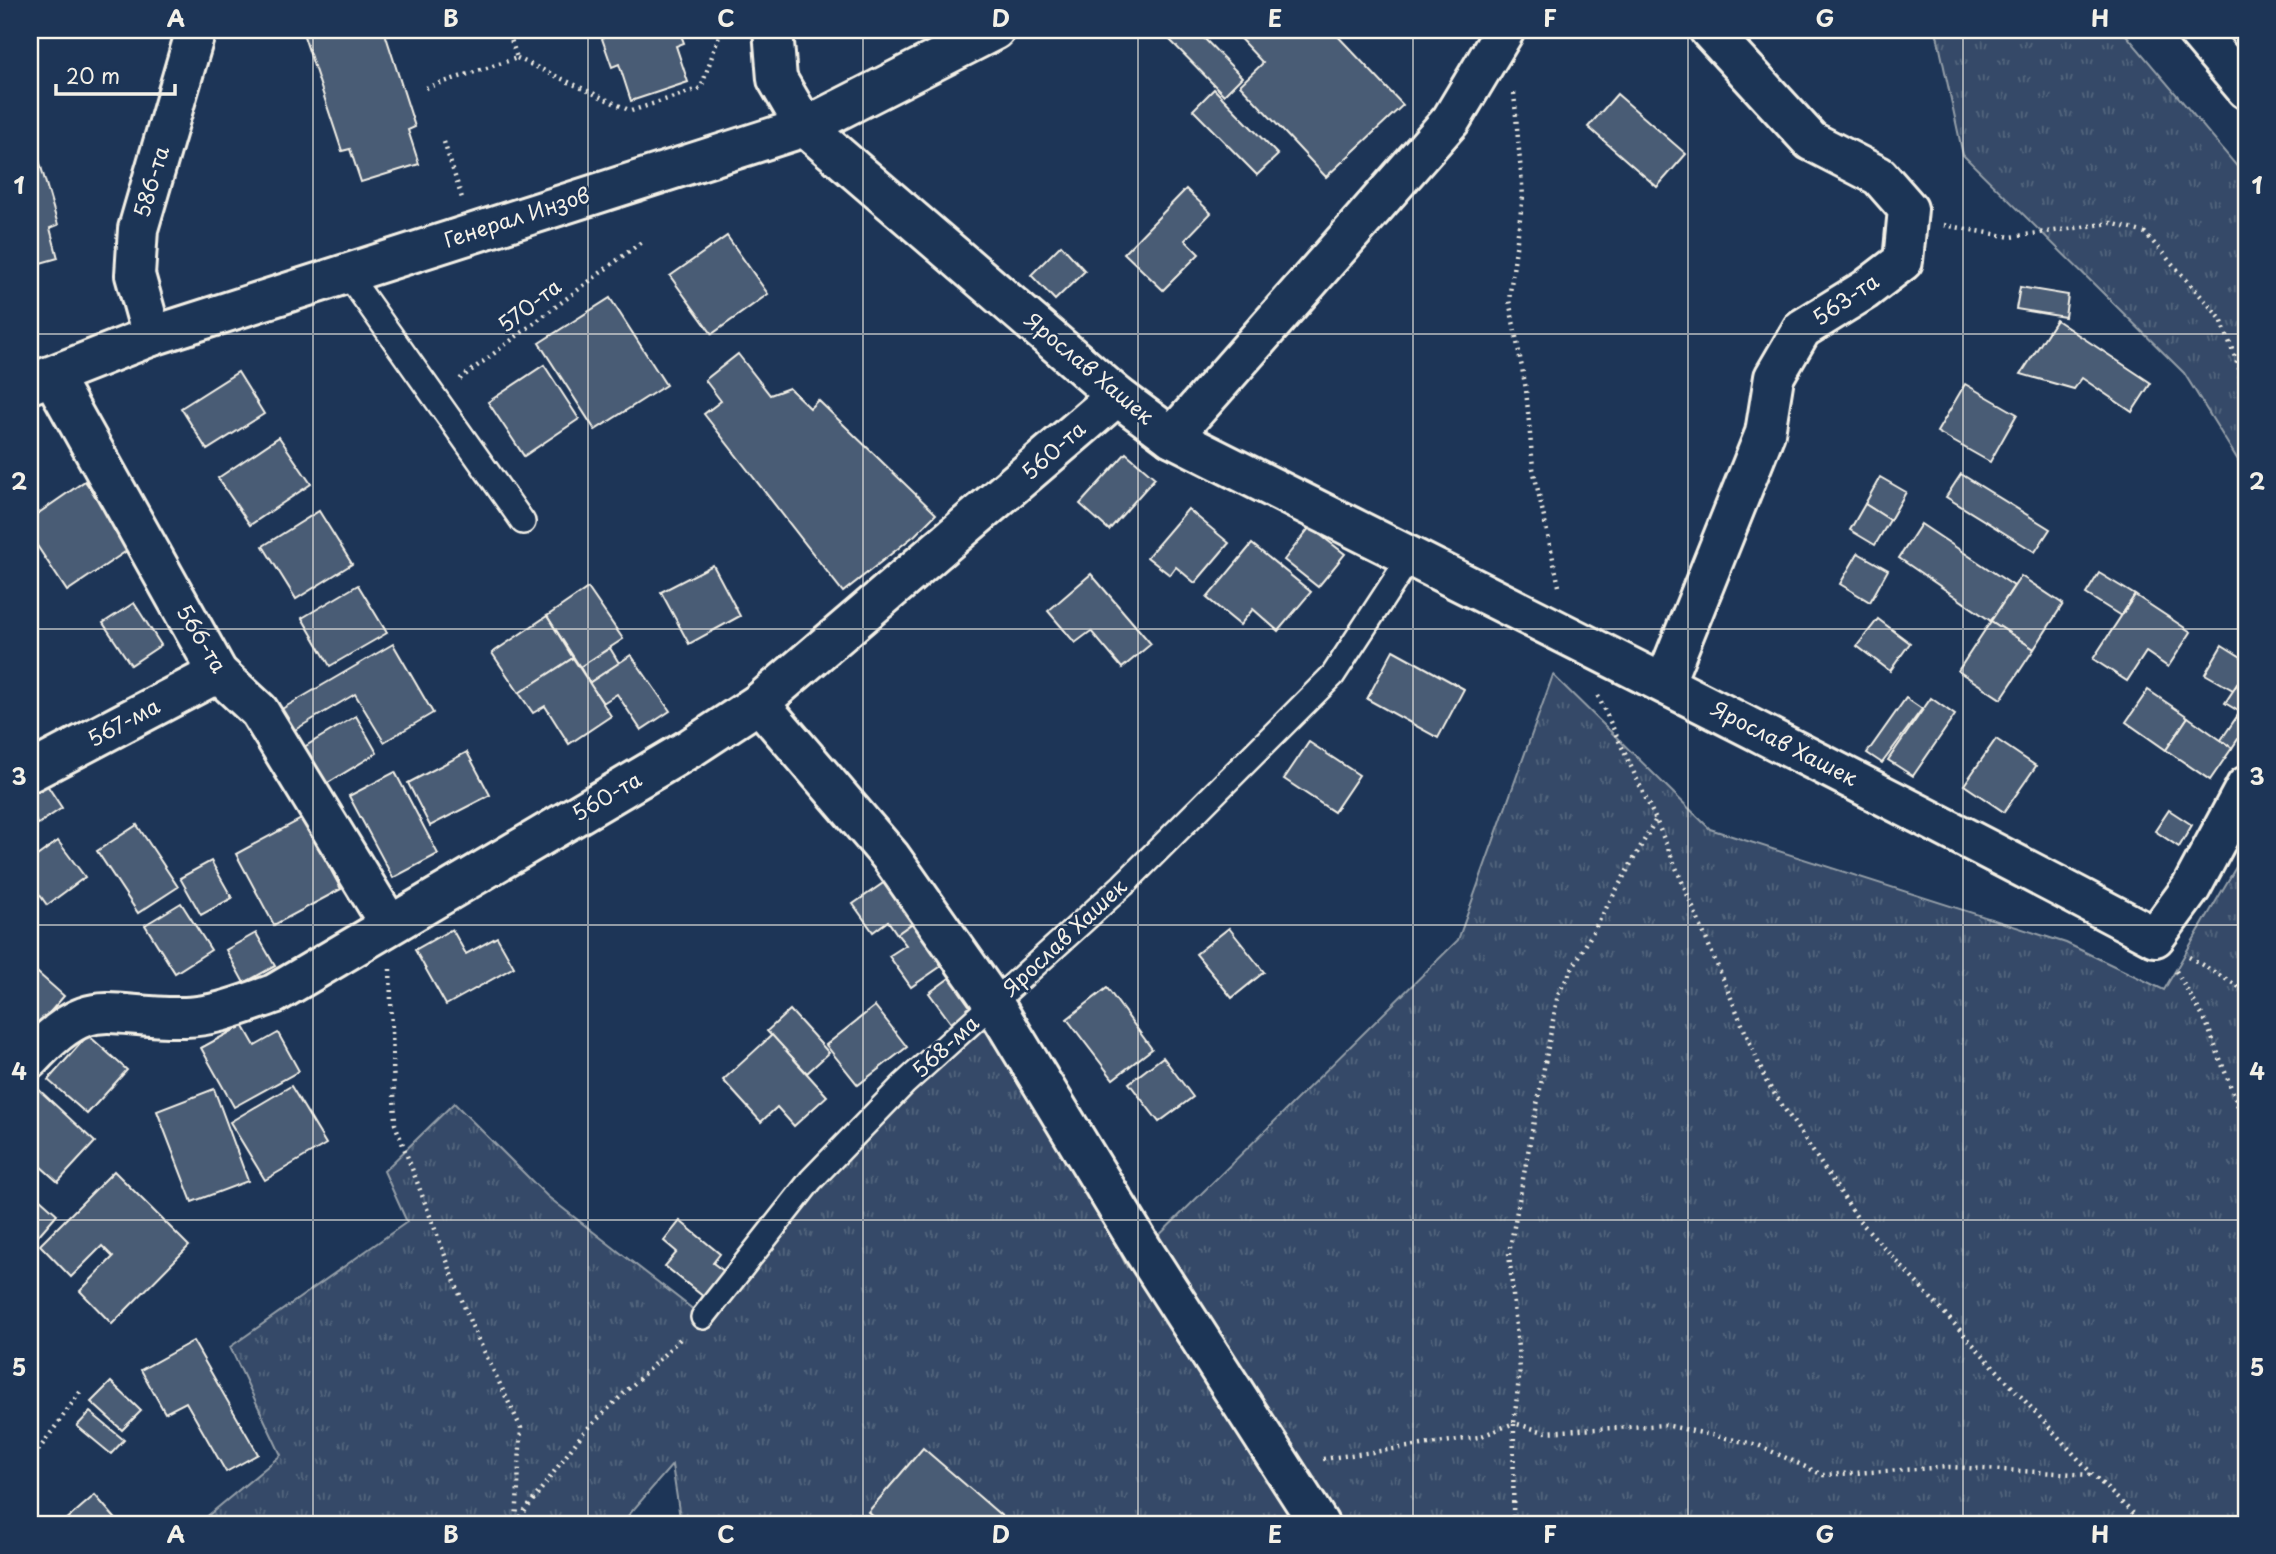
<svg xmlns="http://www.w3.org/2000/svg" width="2276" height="1554" font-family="'Playpen Sans',sans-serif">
	<defs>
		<pattern id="grass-tufts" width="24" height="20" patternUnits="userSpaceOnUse" patternTransform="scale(1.75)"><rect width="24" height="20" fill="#354a67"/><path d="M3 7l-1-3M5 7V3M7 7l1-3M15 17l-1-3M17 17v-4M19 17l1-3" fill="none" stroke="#53657d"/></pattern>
	</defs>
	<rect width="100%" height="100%" fill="#1d3557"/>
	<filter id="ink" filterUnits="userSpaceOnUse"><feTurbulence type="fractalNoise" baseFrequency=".0143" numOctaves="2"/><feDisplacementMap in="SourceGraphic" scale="14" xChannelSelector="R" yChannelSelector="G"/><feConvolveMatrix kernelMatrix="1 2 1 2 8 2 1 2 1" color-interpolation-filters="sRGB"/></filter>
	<g filter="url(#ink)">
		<g fill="url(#grass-tufts)" stroke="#949ea8" stroke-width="2">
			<path d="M1936,30H2122L2246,177V473L2184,373L1963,155Z"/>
			<path d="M1553,675L1710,829L2066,943L2164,990L2246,850V1524H681L672,1465L621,1524H198L281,1455L230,1347L407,1222L384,1171L454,1103L547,1196L703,1317L811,1180L994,1004L1127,1267L1458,940Z"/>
		</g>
		<g fill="#485b74" stroke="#f4f1e8" stroke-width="2">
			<path d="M302,30H384L415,127L408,130L419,164L361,182L350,149L342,151Z"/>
			<path d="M599,30H679L684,43L676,46L688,82L631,101L619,64L612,67Z"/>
			<path d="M1174,30H1196L1242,77L1224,95L1167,37Z"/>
			<path d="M1232,30H1332L1403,105L1326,177L1240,85L1263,63Z"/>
			<path d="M1214,89L1278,155L1257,175L1193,110Z"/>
			<path d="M1617,94L1686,154L1657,187L1588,127Z"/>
			<path d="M30,129L58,225L50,228L58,258L30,266Z"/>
			<path d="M1186,189L1211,213L1185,240L1199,254L1163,290L1124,253Z"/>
			<path d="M727,236L768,294L712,334L670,276Z"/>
			<path d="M1061,245L1085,271L1055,300L1031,275Z"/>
			<path d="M2020,287L2068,295L2065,317L2016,309Z"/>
			<path d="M610,298L666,385L595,430L539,343Z"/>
			<path d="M2056,320L2151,383L2132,412L2082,378L2074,389L2021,374Z"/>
			<path d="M738,354L770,395L789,388L810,408L818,400L936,514L915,535L843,592L704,414L721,401L705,380Z"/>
			<path d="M544,365L579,419L524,456L488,402Z"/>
			<path d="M238,372L264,414L207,450L181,408Z"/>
			<path d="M1965,384L2017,414L1990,462L1937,432Z"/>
			<path d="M279,437L311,484L250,525L218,478Z"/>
			<path d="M1126,453L1155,478L1109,530L1080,504Z"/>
			<path d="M1961,474L2050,529L2035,552L1946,497Z"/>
			<path d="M1880,477L1906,492L1890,520L1865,504Z"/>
			<path d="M85,481L131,548L67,591L30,535V519Z"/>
			<path d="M1865,504L1890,520L1875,545L1850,530Z"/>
			<path d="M1188,509L1229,543L1195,583L1176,567L1170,575L1147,557Z"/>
			<path d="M319,511L352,564L296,599L263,546Z"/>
			<path d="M1921,524L2014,586L1991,621L1899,558Z"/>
			<path d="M1310,527L1345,554L1318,587L1284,560Z"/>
			<path d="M1252,544L1311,592L1278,631L1253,609L1240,625L1207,598Z"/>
			<path d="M1858,553L1888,570L1870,602L1840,584Z"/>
			<path d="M713,565L740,616L689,644L661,592Z"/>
			<path d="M2099,573L2135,595L2121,616L2086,594Z"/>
			<path d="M1091,574L1151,644L1122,668L1091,631L1075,643L1048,611Z"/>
			<path d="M2021,576L2063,604L2034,649L1991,621Z"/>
			<path d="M358,585L387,633L330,666L302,618Z"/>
			<path d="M588,588L623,639L580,667L547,616Z"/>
			<path d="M2135,595L2191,632L2168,667L2146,652L2127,681L2093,659Z"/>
			<path d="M134,603L161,645L131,665L103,623Z"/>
			<path d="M547,616L573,658L519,693L492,653Z"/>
			<path d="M1878,619L1910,643L1890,671L1857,646Z"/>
			<path d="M1991,621L2034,649L2001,699L1958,671Z"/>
			<path d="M393,644L433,713L384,742L355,694L293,731L280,710Z"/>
			<path d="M2222,645L2246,660V671L2233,690L2205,674Z"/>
			<path d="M610,648L619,663L589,683L580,667Z"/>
			<path d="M1393,650L1464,689L1438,738L1367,699Z"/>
			<path d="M631,655L670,711L641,730L617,694L603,703L589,683Z"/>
			<path d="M573,658L611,716L569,744L545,706L533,713L519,693Z"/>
			<path d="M2246,671V727L2232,748L2221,740L2240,712L2225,703Z"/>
			<path d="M2148,690L2188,717L2166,750L2126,722Z"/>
			<path d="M1906,698L1922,709L1882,763L1867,753Z"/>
			<path d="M1931,698L1955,715L1913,776L1888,760Z"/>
			<path d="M356,716L377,753L326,784L304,747Z"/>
			<path d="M2188,717L2232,748L2210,780L2166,750Z"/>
			<path d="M1996,739L2036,766L2004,812L1964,785Z"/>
			<path d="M1309,742L1359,775L1334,812L1284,779Z"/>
			<path d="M467,752L490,795L430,826L408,783Z"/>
			<path d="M395,772L438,854L393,878L349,796Z"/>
			<path d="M45,782L62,808L38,824L30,812V792Z"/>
			<path d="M2169,810L2192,825L2179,847L2155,831Z"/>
			<path d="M303,818L341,889L274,925L236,854Z"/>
			<path d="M137,825L178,887L138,913L97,851Z"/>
			<path d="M58,841L85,877L47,905L30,881V861Z"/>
			<path d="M211,861L232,898L201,915L180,878Z"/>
			<path d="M895,875L924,915L897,934L888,921L873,932L853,904Z"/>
			<path d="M181,903L211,950L175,973L145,925Z"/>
			<path d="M924,915L953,958L911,987L889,956L906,945L897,934Z"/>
			<path d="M1229,928L1264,972L1232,998L1196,954Z"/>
			<path d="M452,929L466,954L497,937L514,967L446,1005L415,950Z"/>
			<path d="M256,933L275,966L244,983L226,950Z"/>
			<path d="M30,966L64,996L30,1035Z"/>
			<path d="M955,974L977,1004L951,1023L929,993Z"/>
			<path d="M1107,988L1152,1049L1113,1079L1067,1019Z"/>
			<path d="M875,1006L907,1047L858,1085L826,1045Z"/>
			<path d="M790,1010L829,1053L807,1073L767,1031Z"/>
			<path d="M243,1025L255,1046L278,1033L299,1071L234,1107L201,1048Z"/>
			<path d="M88,1035L127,1070L87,1114L48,1080Z"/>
			<path d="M772,1035L827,1096L794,1126L777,1107L761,1122L723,1080Z"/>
			<path d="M1163,1057L1193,1097L1159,1122L1129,1083Z"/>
			<path d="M291,1086L326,1144L265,1180L230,1122Z"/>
			<path d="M36,1087L95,1142L58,1182L30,1157V1094Z"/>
			<path d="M214,1089L248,1181L192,1202L157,1111Z"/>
			<path d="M114,1171L189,1246L112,1324L80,1291L113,1257L102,1246L71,1277L40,1245Z"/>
			<path d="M30,1190L57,1214L38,1236L30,1229Z"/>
			<path d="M680,1221L720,1254L713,1263L725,1272L704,1297L665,1266L677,1252L664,1241Z"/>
			<path d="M193,1341L258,1454L226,1472L186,1402L165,1413L141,1370Z"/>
			<path d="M111,1382L141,1411L122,1430L91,1402Z"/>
			<path d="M90,1412L124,1440L111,1454L77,1426Z"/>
			<path d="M923,1448L1011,1524H882L868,1512Z"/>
			<path d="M95,1495L120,1524H68L65,1521Z"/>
		</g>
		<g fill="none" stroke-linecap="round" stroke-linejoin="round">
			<defs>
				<g id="lane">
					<path d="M346,272L523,522"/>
					<path d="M703,1317L811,1180L904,1084L1123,885L1333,675L1410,557"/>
				</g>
				<g id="street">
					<path d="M773,30L777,79L805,127L1117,396L1172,437C1500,602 1830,765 2155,937L2191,888L2246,786"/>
					<path d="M152,336L135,275L138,229L196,30"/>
					<path d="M52,376L218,673L259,711L389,924"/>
					<path d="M30,384L152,336L805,127L995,30"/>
					<path d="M1172,437L1451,120L1505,30"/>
					<path d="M1665,682L1765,433L1774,377L1802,329L1865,290L1903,261L1908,209L1879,176L1811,141L1709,30"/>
					<path d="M759,703L890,856L994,1004L1143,1250L1319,1524"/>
					<path d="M30,772L218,673"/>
					<path d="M30,1059C92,991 105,1019 185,1017C217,1016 244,1004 274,994L692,747L759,703L1117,396"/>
				</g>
				<path id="primary" d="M2196,30L2246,89"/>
			</defs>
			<use href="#lane" stroke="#f4f1e8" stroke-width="28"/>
			<use href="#street" stroke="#f4f1e8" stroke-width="44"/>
			<use href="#primary" stroke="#f4f1e8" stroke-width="44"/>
			<g stroke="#f4f1e8" stroke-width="4.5" stroke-dasharray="2 5" stroke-linecap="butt">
				<path d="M517,58L631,111L701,88L721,30"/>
				<path d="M426,88L517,58L508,30"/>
				<path d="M1514,93L1523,196L1509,300L1526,389L1533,468L1559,586"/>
				<path d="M444,142L462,198"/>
				<path d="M1944,225L2011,237L2111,223L2145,233L2221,319L2239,368L2246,461"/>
				<path d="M460,379L644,240"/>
				<path d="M2246,564L2243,583L2246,589"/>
				<path d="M1598,696L1656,820L1766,1081L1858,1219L2093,1475L2144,1524"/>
				<path d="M2189,957L2246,991"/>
				<path d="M390,969L395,1124L471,1324L521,1428L516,1524"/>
				<path d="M2176,971L2206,1022L2246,1127"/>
				<path d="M1323,1459L1479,1437L1514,1423L1520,1369L1509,1253L1558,994L1655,821"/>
				<path d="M30,1462L83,1388"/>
				<path d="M516,1523L583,1433L682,1337"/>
				<path d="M1513,1524L1514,1423L1544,1432L1665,1425L1758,1445L1823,1475L1949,1467L2092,1475"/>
			</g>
			<use href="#lane" stroke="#1d3557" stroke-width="23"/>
			<use href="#street" stroke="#1d3557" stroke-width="38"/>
			<use href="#primary" stroke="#1d3557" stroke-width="38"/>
		</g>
	</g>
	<path fill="none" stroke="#f4f1e8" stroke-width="2" stroke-opacity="0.55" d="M313,30V1524M588,30V1524M863,30V1524M1138,30V1524M1413,30V1524M1688,30V1524M1963,30V1524M30,334H2246M30,629H2246M30,925H2246M30,1220H2246"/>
	<g text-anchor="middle" stroke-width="5" stroke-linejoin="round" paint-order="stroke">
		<g font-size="21" fill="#f4f1e8" stroke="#1d3557">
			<text transform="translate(152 182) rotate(-73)" y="7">586-та</text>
			<text transform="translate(517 218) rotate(-18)" y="7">Генерал Инзов</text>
			<text transform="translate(1846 300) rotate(-34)" y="7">563-та</text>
			<text transform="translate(530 306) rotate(-37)" y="7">570-та</text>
			<text transform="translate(1089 369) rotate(40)" y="7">Ярослав Хашек</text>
			<text transform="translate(1054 451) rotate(-41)" y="7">560-та</text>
			<text transform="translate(201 639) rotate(59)" y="7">566-та</text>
			<text transform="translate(124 723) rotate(-28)" y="7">567-ма</text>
			<text transform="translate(1784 744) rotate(27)" y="7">Ярослав Хашек</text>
			<text transform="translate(607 797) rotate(-30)" y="7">560-та</text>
			<text transform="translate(1065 938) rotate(-43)" y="7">Ярослав Хашек</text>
			<text transform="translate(946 1047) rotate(-42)" y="7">568-ма</text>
		</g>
	</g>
	<rect width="2276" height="1554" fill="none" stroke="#1d3557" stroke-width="77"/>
	<path d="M56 84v10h119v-10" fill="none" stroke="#f4f1e8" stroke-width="3.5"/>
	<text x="66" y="84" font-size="21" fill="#f4f1e8" stroke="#1d3557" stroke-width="5" paint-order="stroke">20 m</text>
	<rect x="38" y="38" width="2200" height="1478" fill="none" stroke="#f4f1e8" stroke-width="2.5"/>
	<g font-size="23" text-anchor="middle" font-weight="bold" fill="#f4f1e8">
		<text x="176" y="27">A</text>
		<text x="451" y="27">B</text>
		<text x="726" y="27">C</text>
		<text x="1001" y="27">D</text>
		<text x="1275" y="27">E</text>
		<text x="1550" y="27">F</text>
		<text x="1825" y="27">G</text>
		<text x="2100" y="27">H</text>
		<text x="19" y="194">1</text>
		<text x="2257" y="194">1</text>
		<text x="19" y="490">2</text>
		<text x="2257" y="490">2</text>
		<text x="19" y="785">3</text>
		<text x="2257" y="785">3</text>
		<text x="19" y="1080">4</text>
		<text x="2257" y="1080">4</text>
		<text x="19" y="1376">5</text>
		<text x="2257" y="1376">5</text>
		<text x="176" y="1543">A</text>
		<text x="451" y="1543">B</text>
		<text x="726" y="1543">C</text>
		<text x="1001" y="1543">D</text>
		<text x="1275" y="1543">E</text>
		<text x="1550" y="1543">F</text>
		<text x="1825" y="1543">G</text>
		<text x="2100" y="1543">H</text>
	</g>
</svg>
